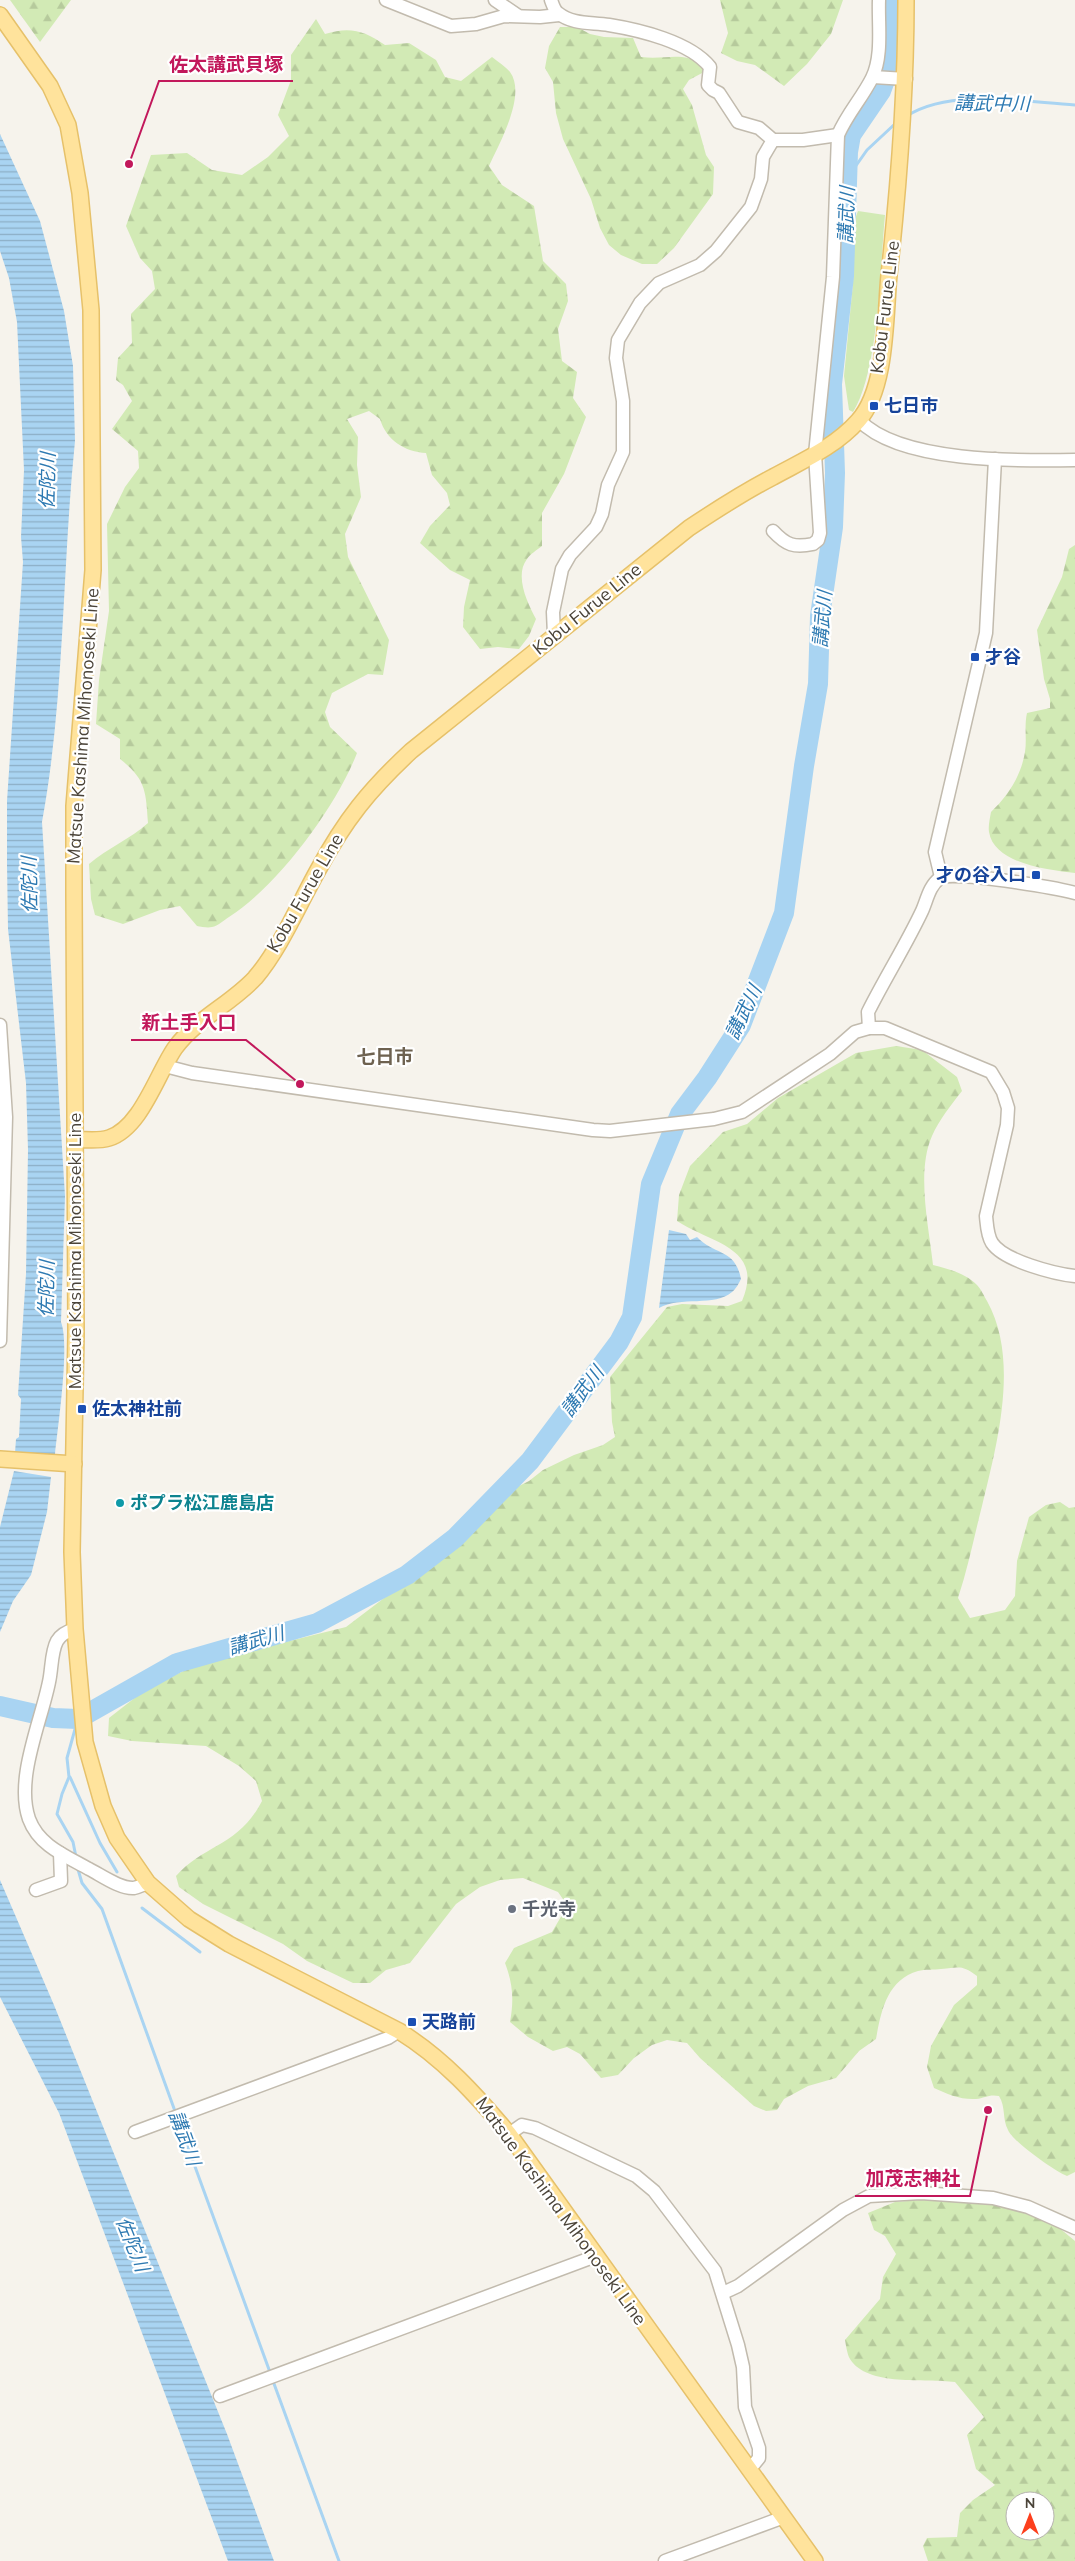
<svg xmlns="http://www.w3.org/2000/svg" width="1075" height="2561" font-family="Mulish,'Noto Sans JP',sans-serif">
	<defs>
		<pattern id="forest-firs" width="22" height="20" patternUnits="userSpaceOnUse" patternTransform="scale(1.25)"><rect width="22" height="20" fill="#d2eab5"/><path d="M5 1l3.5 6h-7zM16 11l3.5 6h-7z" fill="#b6ca9c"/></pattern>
		<pattern id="water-rules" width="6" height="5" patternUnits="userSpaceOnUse" patternTransform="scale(1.25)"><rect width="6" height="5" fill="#a9d4f2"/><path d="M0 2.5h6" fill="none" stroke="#8caec5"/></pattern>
	</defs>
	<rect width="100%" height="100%" fill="#f6f3ec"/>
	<g fill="url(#forest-firs)" fill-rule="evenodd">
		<path d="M10,0H71L40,42Z"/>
		<path d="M720,0H843L831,34L807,64L784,86L755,65L737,61L721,53L728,33Z"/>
		<path d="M316,19L325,34C350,26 365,31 385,45L409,43L436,60L445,77L461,81L492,57C497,61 505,66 510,72C527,95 499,144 489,166L502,185L534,206L543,261L566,284L568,301L558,329L562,361L577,372L573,398L586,417L564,474L542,513V546C537,550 530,554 527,559C514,576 528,604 536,619L529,636L519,649L498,647L480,649L463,627L464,607L470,580L450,570L420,543L430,526L450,505L447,493L432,475L426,453C405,452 386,440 380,419L369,411L347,419L358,437L357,465L361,497L345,534L348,557L389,640L383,675L368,674L332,693L325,712L330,727L357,753C336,807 278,886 229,917C224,920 218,926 212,927C208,928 202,927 197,926L180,906L160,910L123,924L95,915L91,899L89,864C108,848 130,839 148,823C146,792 146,779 120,759V739L96,724L99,680L109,611L107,524L125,487L139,468L138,451L112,429L132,401L123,385L116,380L118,358L132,343L131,314L155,289L152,271L140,258L126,226L151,155L187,153L212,170L242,175L268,157L289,136L278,115L291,80V55Z"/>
		<path d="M560,27H577L590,34L604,37L633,38L641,57C667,60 679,51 704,64V72L689,80L683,89L692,105L706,155L714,167L713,194L674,248L657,264H642L621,255L609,245L600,228L591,199L563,139L556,113L553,82L545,68L549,46Z"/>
		<path d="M1075,545V873C1049,870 994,864 989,832C988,826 990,818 991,812C1008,796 1021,776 1025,752C1027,739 1024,726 1027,713L1050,708V699L1044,679L1037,630L1062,577L1069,549Z"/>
		<path d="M896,1046L922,1050L957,1077L962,1091C951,1105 939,1120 932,1136C916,1172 929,1227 933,1265C949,1269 965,1273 977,1285C981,1289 984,1296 987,1301C1020,1360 997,1444 982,1506C974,1537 968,1568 958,1598L970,1618L1005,1610L1015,1596L1017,1561L1029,1517L1046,1505L1060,1502L1069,1508L1075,1507V2172L1067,2176C1055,2171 1013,2142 1008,2130C1002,2119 1006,2107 999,2096C989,2094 985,2098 976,2099C961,2100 947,2094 934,2088L927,2067L931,2046L954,2005L977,1985V1976C961,1964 959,1968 941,1969C934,1970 925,1969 918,1971C887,1980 881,2011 876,2039L859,2051L836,2078L808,2086L784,2099L777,2110L766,2111L754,2106L700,2058L687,2043L667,2040L652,2045L634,2058L618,2075L601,2078L580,2054L567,2047L553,2051L528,2037L510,2022C514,2000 513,1984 505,1963L514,1948L552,1932L562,1915L565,1902L558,1892L523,1878L500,1880L480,1887L456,1904L410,1963L386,1970L370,1983H353L307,1961L283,1944L203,1904L179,1887L176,1876C205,1844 239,1846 262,1801L256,1781L239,1766L206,1746L132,1741L108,1736L109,1718L150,1686L204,1662L346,1627L471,1532L509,1491L529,1481L543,1470L574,1455L603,1445L615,1437L612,1422L610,1377L667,1307L682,1304L728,1306L742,1301C765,1247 710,1243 677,1221L679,1195L690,1166L723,1132L747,1124L778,1098L856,1053Z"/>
		<path d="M946,2198L983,2201L1051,2221L1075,2241V2561H928L923,2546L927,2538L957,2537L960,2513L973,2500L995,2485L976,2469L967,2435L984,2417L955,2382C926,2378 867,2387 850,2359C847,2354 846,2345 845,2340L880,2299L883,2277L896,2254L885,2236L874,2230L868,2213L895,2202ZM1015,2501H1045V2531H1015Z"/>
	</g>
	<path fill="#d2eab5" d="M858,211L885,215C880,266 879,371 853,412L849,410L844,376L853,283L855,219Z"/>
	<g fill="url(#water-rules)">
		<path d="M0,134L40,221L64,311L73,366L75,441C62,567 65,697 42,822L65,1196L61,1322C70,1345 58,1425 55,1454L52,1455L15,1453L16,1439L19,1437L21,1399L18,1395L26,1274L28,1150L26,1083L8,929L7,864V801L23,562L21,537L24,470L17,322L9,278L0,251Z"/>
		<path d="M669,1230L686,1234L690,1240L697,1237C715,1256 735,1248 741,1279C739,1283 736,1289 732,1292C715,1307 680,1296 659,1308Z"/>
		<path d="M14,1471L51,1477L47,1512L31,1575L13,1601L0,1632V1527Z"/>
		<path d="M0,1699L33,1708L32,1719L0,1712Z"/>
		<path d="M0,1880L54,2005L227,2434L274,2561H228L59,2113L0,1997Z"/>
	</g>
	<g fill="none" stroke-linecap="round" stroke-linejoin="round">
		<g stroke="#a9d4f2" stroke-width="3">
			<path d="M907,116C951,88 1024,102 1075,105"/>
			<path d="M848,177L867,150L897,122"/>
			<path d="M70,1777L100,1843L117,1872"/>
			<path d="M76,1857L73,1842L57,1814L62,1794L69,1777L67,1758L77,1722"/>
			<path d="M77,1866L82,1883L102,1909L176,2114"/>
			<path d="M142,1908L200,1952"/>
			<path d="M178,2120L271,2375"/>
			<path d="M273,2381L339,2561"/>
		</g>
		<path stroke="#a9d4f2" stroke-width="20" d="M0,1706L53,1718L78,1719L177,1663L317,1623L407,1575L455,1538L530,1461L619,1342L632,1317L651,1184L680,1114L707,1078L741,1025L784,913L804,766L818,684L820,616L833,527L835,473L832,384L844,276L848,152L851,135L881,91L889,69L890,0"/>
		<defs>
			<g id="minor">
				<path d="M386,0L451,26L476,24L504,16L540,17L559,15"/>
				<path d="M495,0L517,15"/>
				<path d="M551,0C553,5 554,10 558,13C573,25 592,22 609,25C640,30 690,42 710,67L708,85L713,90L719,93L738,122L759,128L773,140H803L838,135"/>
				<path d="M873,77L906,79"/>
				<path d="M859,420C900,463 1018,461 1075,460"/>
				<path d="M773,531C786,545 794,548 813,544L818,540L820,533L815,454L833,277L838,135C847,114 862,98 872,78C883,56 878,24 879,0"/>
				<path d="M554,635L553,612L562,569L570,555L596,527L602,514L608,485L623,452V401L616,358L618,340L640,303L659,283L700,265L716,251L751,207L761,179L763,157L773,140"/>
				<path d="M941,877L935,852L986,633L995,459"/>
				<path d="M0,1025L6,1117L0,1341"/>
				<path d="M869,1028L868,1012C885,978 906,945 922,911C927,900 929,886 940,878C953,870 1056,888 1075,893"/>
				<path d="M165,1066L192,1073L593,1130L610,1131L714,1119L742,1112L830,1054L855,1032L869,1028H885L991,1072L1003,1092L1008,1108L1007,1125L986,1216C987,1225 987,1235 992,1243C1004,1261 1055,1274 1075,1276"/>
				<path d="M75,1629C68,1631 61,1634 57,1641C51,1652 52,1669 49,1682C41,1722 15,1779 29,1819C39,1846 66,1856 89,1869C101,1875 120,1889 134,1888C139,1887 144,1884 148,1883"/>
				<path d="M36,1890L61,1881L60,1853"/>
				<path d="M135,2132L388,2038L399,2031"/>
				<path d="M509,2134L522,2125L535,2128L636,2176L654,2191L715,2271L738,2345L743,2367L745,2407L759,2448V2458L750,2469"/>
				<path d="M723,2293L738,2286L843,2210L869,2196L921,2193L993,2198L1028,2207L1075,2228"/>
				<path d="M220,2396L596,2256"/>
				<path d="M665,2561L784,2517"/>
			</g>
			<g id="major">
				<path d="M0,15L50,86L68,125L80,193L91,310L93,570L74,806V893L76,1333L72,1552L75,1629L85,1742L103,1806L117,1838L148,1883L189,1919L229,1944L399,2031C443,2058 476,2095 509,2134L815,2561"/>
				<path d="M75,1139C86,1140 99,1141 109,1138C141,1128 157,1074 175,1048C196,1019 231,1004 255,978C280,949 299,904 318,870C345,820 369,790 411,751L689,528C716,510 744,492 773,477C802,461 835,447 858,421C887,389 885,317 889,275C899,183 906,92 906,0"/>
				<path d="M0,1459L74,1464"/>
			</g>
		</defs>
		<use href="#minor" stroke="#c2bbae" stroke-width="15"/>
		<use href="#major" stroke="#e6c16a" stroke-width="18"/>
		<use href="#minor" stroke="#fff" stroke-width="12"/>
		<use href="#major" stroke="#ffe39c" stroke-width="15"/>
	</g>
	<g fill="#1a4fb4" stroke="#fff" stroke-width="2">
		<rect x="869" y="401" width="10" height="10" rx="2.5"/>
		<rect x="970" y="652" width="10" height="10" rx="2.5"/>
		<rect x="1031" y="870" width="10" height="10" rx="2.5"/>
		<rect x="77" y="1404" width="10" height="10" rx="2.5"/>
		<rect x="407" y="2017" width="10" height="10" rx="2.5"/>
	</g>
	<circle fill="#0f9aa8" stroke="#fff" stroke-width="2" cx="120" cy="1503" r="5"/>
	<circle fill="#6b7280" stroke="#fff" stroke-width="2" cx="512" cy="1909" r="5"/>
	<g text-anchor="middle" stroke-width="4.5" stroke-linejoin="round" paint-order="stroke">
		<g font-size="18" fill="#4b4439" stroke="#fff">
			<text transform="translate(885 307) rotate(-83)" y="6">Kobu Furue Line</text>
			<text transform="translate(587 609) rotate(-39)" y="6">Kobu Furue Line</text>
			<text transform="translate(83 726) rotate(-86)" y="6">Matsue Kashima Mihonoseki Line</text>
			<text transform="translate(305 893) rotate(-60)" y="6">Kobu Furue Line</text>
			<text transform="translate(75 1251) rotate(-90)" y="6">Matsue Kashima Mihonoseki Line</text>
			<text transform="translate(561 2211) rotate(54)" y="6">Matsue Kashima Mihonoseki Line</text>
		</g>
		<g font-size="18" font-weight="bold" fill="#164399" stroke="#fff" text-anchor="start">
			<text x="884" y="412">七日市</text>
			<text x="985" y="663">才谷</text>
			<text x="1026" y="881" text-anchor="end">才の谷入口</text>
			<text x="92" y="1415">佐太神社前</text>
			<text x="422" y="2028">天路前</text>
		</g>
		<g font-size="18" font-weight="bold" fill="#0d838f" stroke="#fff" text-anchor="start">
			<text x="130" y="1509">ポプラ松江鹿島店</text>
		</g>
		<g font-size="18" font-weight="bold" fill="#5b616d" stroke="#fff" text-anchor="start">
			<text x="522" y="1915">千光寺</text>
		</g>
		<g font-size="19" font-style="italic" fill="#2e7ab2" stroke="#fff">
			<text transform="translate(992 103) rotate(1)" y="7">講武中川</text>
			<text transform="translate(846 215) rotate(-88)" y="7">講武川</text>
			<text transform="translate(47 481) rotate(-89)" y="7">佐陀川</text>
			<text transform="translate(822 619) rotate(-85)" y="7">講武川</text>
			<text transform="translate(29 885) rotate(-91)" y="7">佐陀川</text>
			<text transform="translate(743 1012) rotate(-64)" y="7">講武川</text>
			<text transform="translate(46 1289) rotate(-89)" y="7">佐陀川</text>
			<text transform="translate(582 1391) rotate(-53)" y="7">講武川</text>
			<text transform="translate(256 1640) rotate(-16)" y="7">講武川</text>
			<text transform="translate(185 2138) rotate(70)" y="7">講武川</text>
			<text transform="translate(133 2244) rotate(68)" y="7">佐陀川</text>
		</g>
		<g font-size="19" font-weight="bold" fill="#6e6250" stroke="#fff">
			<text x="385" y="1063">七日市</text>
		</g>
	</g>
	<path fill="none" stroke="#c2185b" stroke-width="2" d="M129 164L159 81H293M300 1084L246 1040H131M988 2110L970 2196H855"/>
	<g fill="#c2185b" stroke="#fff" stroke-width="2">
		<circle cx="129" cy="164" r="5"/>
		<circle cx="300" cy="1084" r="5"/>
		<circle cx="988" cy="2110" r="5"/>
	</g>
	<g font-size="19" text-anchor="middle" font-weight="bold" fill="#c2185b" stroke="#fff" stroke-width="4.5" stroke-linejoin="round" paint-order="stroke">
		<text x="226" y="71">佐太講武貝塚</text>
		<text x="189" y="1029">新土手入口</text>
		<text x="913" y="2185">加茂志神社</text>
	</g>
	<g transform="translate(1030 2516)"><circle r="24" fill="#ffffff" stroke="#b7b4b0"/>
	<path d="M0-4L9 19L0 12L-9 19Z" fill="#fc3f1d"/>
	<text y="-8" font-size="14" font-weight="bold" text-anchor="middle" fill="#4b4439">N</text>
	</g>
</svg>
